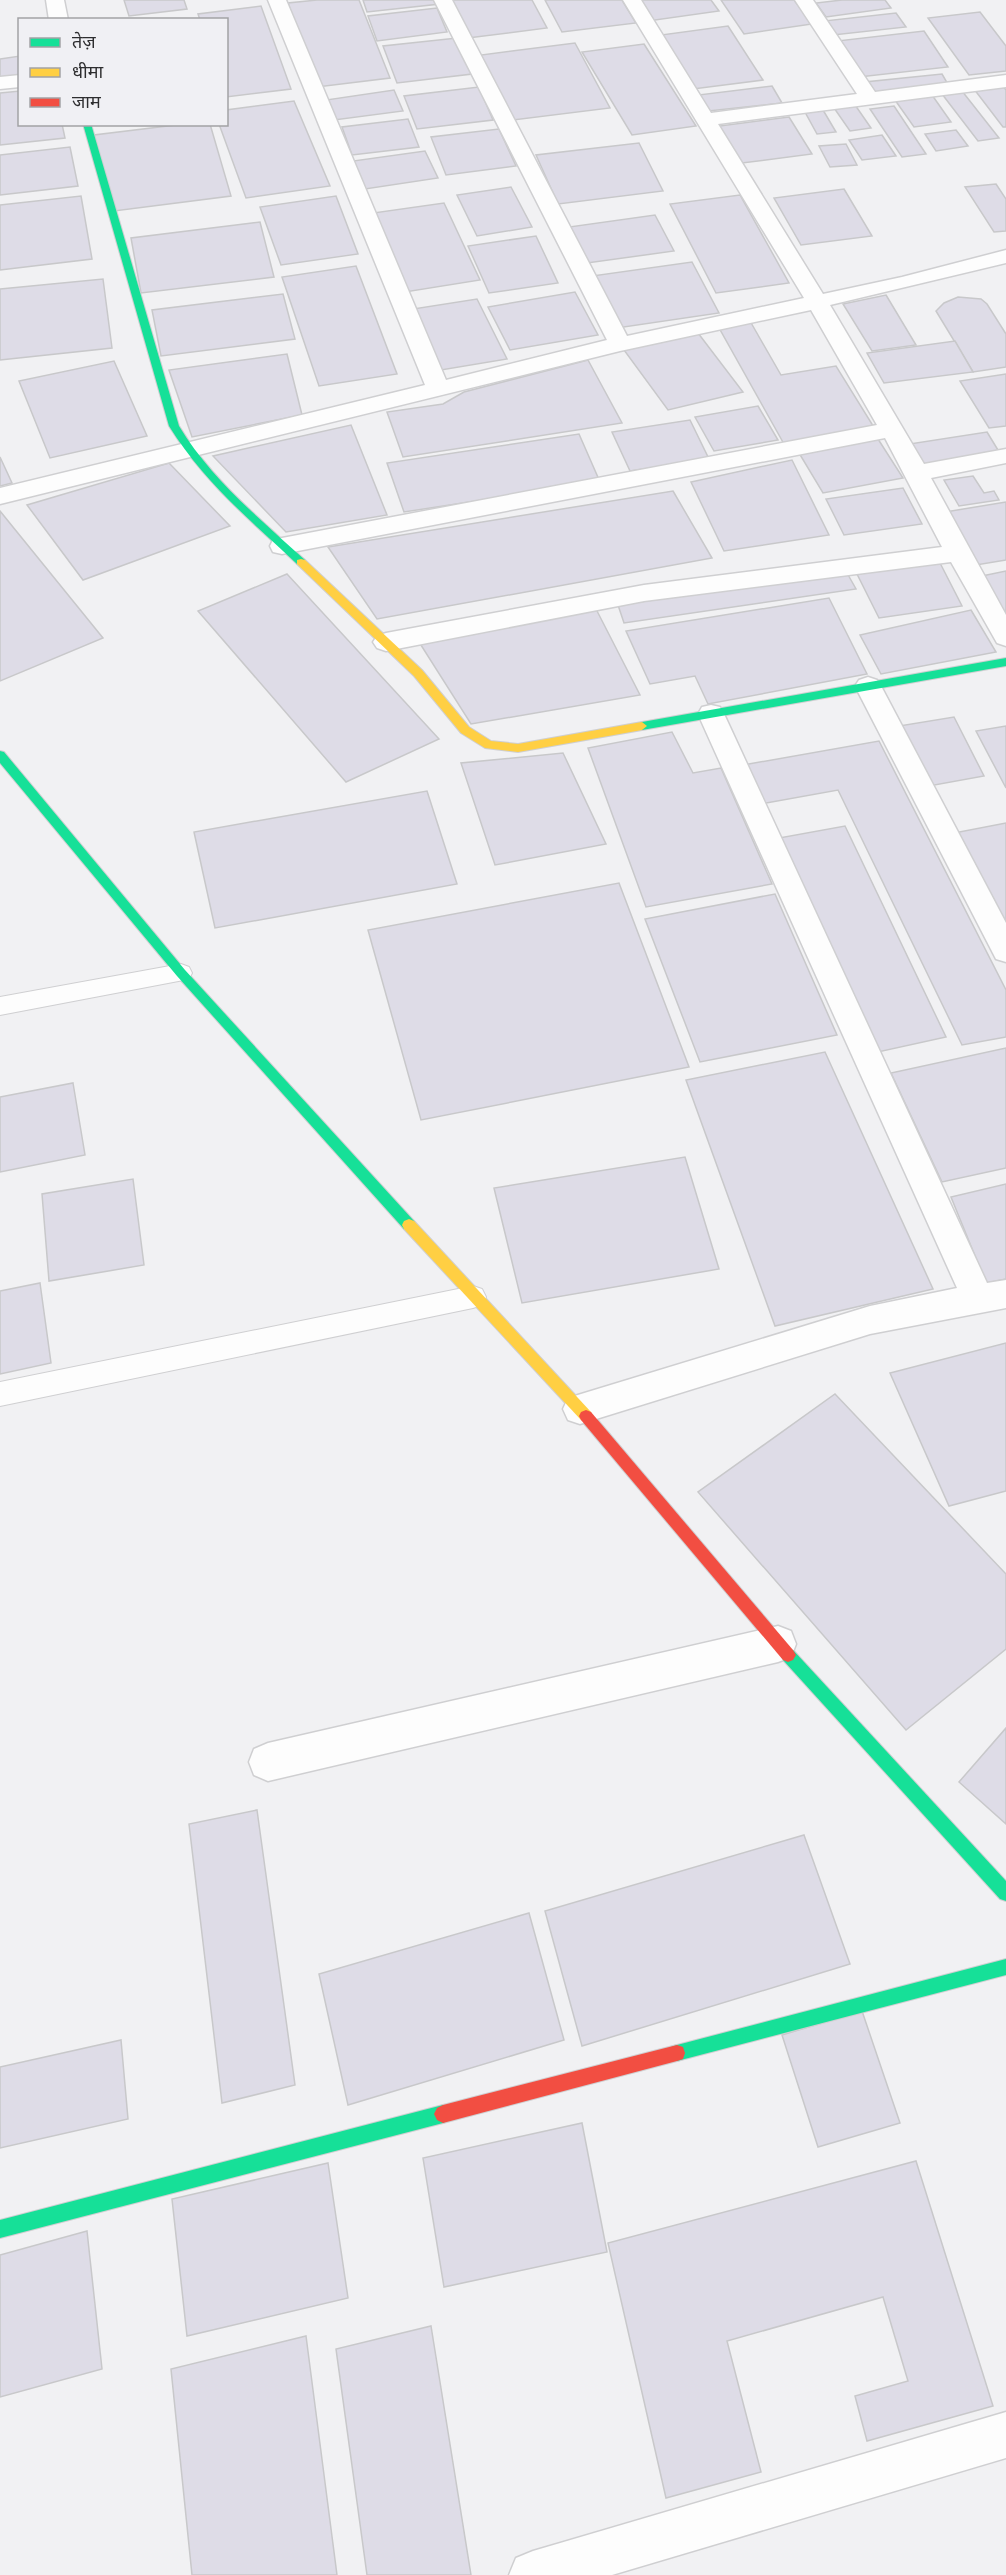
<svg xmlns="http://www.w3.org/2000/svg" width="1006" height="2575" font-family="'Nunito Sans','Noto Sans Devanagari',sans-serif">
	<rect width="100%" height="100%" fill="#f1f1f3"/>
	<g fill="#dedce7" stroke="#c8c8ca" stroke-width="1.5">
		<path d="M124,0H184L187,9L129,16Z"/>
		<path d="M317,0H359L390,78L317,87L288,3Z"/>
		<path d="M363,0H439L440,4L367,12Z"/>
		<path d="M450,0H532L547,28L468,38Z"/>
		<path d="M545,0H622L636,23L562,32Z"/>
		<path d="M633,0H711L719,11L648,21Z"/>
		<path d="M721,0H794L812,24L744,34Z"/>
		<path d="M842,0H885L891,8L826,17L816,3Z"/>
		<path d="M261,6L291,89L226,97V20H200L198,14Z"/>
		<path d="M437,8L447,32L377,41L368,16Z"/>
		<path d="M980,12L1006,46V71L969,75L928,18Z"/>
		<path d="M896,13L906,27L833,35L824,21Z"/>
		<path d="M728,26L763,80L693,89L661,35Z"/>
		<path d="M924,31L948,67L859,77L837,41Z"/>
		<path d="M457,38L472,74L397,83L383,46Z"/>
		<path d="M575,43L610,108L513,120L481,55Z"/>
		<path d="M644,44L696,126L632,135L582,52Z"/>
		<path d="M20,56V77L0,80V59Z"/>
		<path d="M942,74L949,86L871,94L865,82Z"/>
		<path d="M1002,85L1006,90V127H1003L974,89Z"/>
		<path d="M772,86L782,103L699,112L690,96Z"/>
		<path d="M479,87L493,120L417,129L404,96Z"/>
		<path d="M394,90L403,111L334,120L326,100Z"/>
		<path d="M20,91V124H62L65,138L0,145V93Z"/>
		<path d="M962,91L999,138L978,141L942,94Z"/>
		<path d="M932,95L951,122L914,127L895,100Z"/>
		<path d="M294,101L330,186L246,198L219,124H226V110Z"/>
		<path d="M853,102L871,128L850,131L832,105Z"/>
		<path d="M894,106L926,154L902,157L870,109Z"/>
		<path d="M823,110L836,132L817,134L805,112Z"/>
		<path d="M789,117L812,154L734,164L712,127Z"/>
		<path d="M408,119L419,147L352,155L342,127Z"/>
		<path d="M184,124H210L231,196L114,211L94,135Z"/>
		<path d="M499,129L516,166L446,175L431,137Z"/>
		<path d="M956,130L968,146L936,151L925,134Z"/>
		<path d="M882,135L896,156L862,160L849,140Z"/>
		<path d="M639,143L663,191L558,204L536,155Z"/>
		<path d="M846,144L857,165L830,167L819,146Z"/>
		<path d="M70,147L78,186L0,195V155Z"/>
		<path d="M425,151L438,178L365,189L353,161Z"/>
		<path d="M996,184L1006,199V231L994,232L965,187Z"/>
		<path d="M511,187L532,227L477,236L457,195Z"/>
		<path d="M844,189L872,236L801,245L774,198Z"/>
		<path d="M740,195L789,283L716,293L670,204Z"/>
		<path d="M81,196L92,259L0,270V205Z"/>
		<path d="M336,196L358,254L281,265L260,207Z"/>
		<path d="M444,203L480,280L405,292L373,213Z"/>
		<path d="M655,215L674,251L587,263L569,227Z"/>
		<path d="M260,222L274,277L141,293L131,238Z"/>
		<path d="M536,236L558,283L489,293L468,246Z"/>
		<path d="M692,262L719,313L617,328L592,276Z"/>
		<path d="M356,266L397,374L319,386L282,277Z"/>
		<path d="M103,279L112,348L0,360V289Z"/>
		<path d="M575,292L598,335L510,350L488,307Z"/>
		<path d="M283,294L295,339L161,356L152,310Z"/>
		<path d="M886,295L916,345L872,351L843,304Z"/>
		<path d="M958,297L981,299L987,304L1006,334V367L973,372L936,311L944,303Z"/>
		<path d="M477,299L507,359L441,370L413,309Z"/>
		<path d="M750,321L781,375L836,366L875,429L784,444L718,326Z"/>
		<path d="M698,333L743,392L668,410L624,350Z"/>
		<path d="M955,341L973,372L884,383L867,353Z"/>
		<path d="M287,354L302,415L192,437L169,370Z"/>
		<path d="M588,360L622,423L403,457L387,412L443,404L464,392Z"/>
		<path d="M114,361L147,436L50,458L19,381Z"/>
		<path d="M1006,374V426L989,428L960,381Z"/>
		<path d="M758,406L778,440L714,451L695,417Z"/>
		<path d="M690,420L709,459L630,471L612,432Z"/>
		<path d="M351,425L387,515L286,532L213,456Z"/>
		<path d="M987,432L1001,455L917,468L903,445Z"/>
		<path d="M579,434L600,482L404,512L387,463Z"/>
		<path d="M878,439L903,478L823,493L799,453Z"/>
		<path d="M0,457L12,483L0,486Z"/>
		<path d="M792,460L829,535L724,551L691,482Z"/>
		<path d="M169,463L230,526L83,580L27,505Z"/>
		<path d="M973,476L984,493L994,491L999,500L959,506L944,480Z"/>
		<path d="M903,488L922,524L844,535L826,499Z"/>
		<path d="M673,491L712,558L377,619L328,547Z"/>
		<path d="M1006,502V560L976,565L945,512Z"/>
		<path d="M0,511L103,638L0,681Z"/>
		<path d="M939,561L962,606L879,618L857,574Z"/>
		<path d="M1006,571V625L977,577Z"/>
		<path d="M847,573L856,589L624,623L618,605Z"/>
		<path d="M287,574L439,739L346,782L198,611Z"/>
		<path d="M829,598L867,674L708,704L695,676L650,684L626,631Z"/>
		<path d="M596,609L640,695L471,724L419,642Z"/>
		<path d="M971,610L996,652L881,674L860,635Z"/>
		<path d="M954,717L984,776L929,786L899,726Z"/>
		<path d="M1006,726V788L976,731Z"/>
		<path d="M672,732L693,773L721,768L772,884L646,907L588,748Z"/>
		<path d="M879,741L1006,990V1037L962,1045L838,790L760,804L743,765Z"/>
		<path d="M563,753L606,844L495,865L461,763Z"/>
		<path d="M427,791L457,884L215,928L194,832Z"/>
		<path d="M1006,823V934L954,833Z"/>
		<path d="M845,826L946,1037L878,1052L779,838Z"/>
		<path d="M619,883L689,1067L421,1120L368,930Z"/>
		<path d="M775,894L837,1035L700,1062L645,919Z"/>
		<path d="M1006,1048V1168L942,1182L891,1073Z"/>
		<path d="M825,1052L933,1289L775,1326L686,1080Z"/>
		<path d="M73,1083L85,1155L0,1172V1097Z"/>
		<path d="M685,1157L719,1269L522,1303L494,1188Z"/>
		<path d="M133,1179L144,1265L49,1281L42,1194Z"/>
		<path d="M1006,1184V1279L986,1283L951,1197Z"/>
		<path d="M40,1283L51,1363L0,1374V1291Z"/>
		<path d="M1006,1343V1491L949,1506L890,1373Z"/>
		<path d="M835,1394L1006,1574V1649L906,1730L698,1492Z"/>
		<path d="M1006,1728V1824L959,1782Z"/>
		<path d="M257,1810L295,2085L222,2103L189,1824Z"/>
		<path d="M804,1835L850,1964L582,2046L545,1911Z"/>
		<path d="M529,1913L564,2040L348,2105L319,1974Z"/>
		<path d="M862,2011L900,2123L818,2147L782,2035Z"/>
		<path d="M121,2040L128,2119L0,2148V2067Z"/>
		<path d="M582,2123L607,2252L444,2287L423,2158Z"/>
		<path d="M916,2161L993,2406L867,2441L855,2396L908,2381L883,2297L727,2341L761,2472L666,2498L608,2243Z"/>
		<path d="M328,2163L348,2298L187,2336L172,2199Z"/>
		<path d="M87,2231L102,2369L0,2397V2255Z"/>
		<path d="M431,2326L471,2575H367L336,2349Z"/>
		<path d="M306,2336L337,2575H192L171,2369Z"/>
	</g>
	<g fill="none" stroke-linecap="round" stroke-linejoin="round">
		<defs>
			<g id="lane">
				<path d="M181,964L189,967L192,973L189,979L0,1015V997Z"/>
				<path d="M473,1286L482,1289L486,1297L482,1305L473,1308L0,1406V1382Z"/>
			</g>
			<g id="street">
				<path d="M46,0H64L68,20H49Z"/>
				<path d="M268,0H286L446,380L607,340L434,0H452L627,336L804,298L623,0H641L711,113L857,94L795,0H813L875,92L1006,75V87L718,124L823,294L902,277L1006,250V263L830,305L924,464L1006,449V463L931,478L1006,615V646L997,643L951,562L644,601L386,651L377,648L373,642L377,636L386,633L644,585L942,547L885,438L282,554L273,552L270,546L273,540L282,538L877,425L811,310L620,351L0,504V488L425,385Z"/>
				<path d="M20,75V87L0,89V77Z"/>
				<path d="M868,677L877,680L881,686L1006,923V962L996,959L855,686L859,680Z"/>
				<path d="M711,705L720,707L724,714L987,1283L1006,1280V1308L870,1334L580,1424L568,1420L563,1409L568,1398L870,1306L957,1288L698,714L702,707Z"/>
				<path d="M778,1626L791,1631L796,1644L791,1657L778,1662L268,1781L254,1775L249,1762L254,1749L268,1743Z"/>
				<path d="M1006,2412V2458L612,2575H509L516,2558L533,2551Z"/>
			</g>
			<g id="fast">
				<path d="M83,124H91L179,426C211,479 259,518 305,560V564H297C251,521 203,481 169,426Z"/>
				<path d="M1006,658V666L642,730L637,726L642,722Z"/>
				<path d="M0,751L4,752L185,970L414,1221L416,1225L414,1229H404L177,976L0,763Z"/>
				<path d="M788,1648L793,1650L1006,1881V1901L1000,1899L783,1660L780,1655L783,1650Z"/>
				<path d="M1006,1959V1975L677,2061L671,2059L669,2053L671,2047L677,2045Z"/>
				<path d="M443,2105L449,2108L452,2114L449,2120L443,2123L0,2238V2220Z"/>
			</g>
			<g id="slow">
				<path d="M301,559L305,560L422,670L469,727L491,741L518,744L642,722L647,726L642,730L518,752L485,748L461,733L414,676L297,564V560Z"/>
				<path d="M409,1219L414,1221L591,1412L593,1416L591,1420L586,1422L581,1420L404,1229L402,1225L404,1221Z"/>
			</g>
			<g id="jam">
				<path d="M586,1410L591,1412L793,1650L796,1655L793,1660L788,1662L783,1660L581,1420L579,1416L581,1412Z"/>
				<path d="M677,2045L683,2047L685,2053L683,2059L677,2061L443,2123L437,2120L434,2114L437,2108L443,2105Z"/>
			</g>
		</defs>
		<use href="#lane" stroke="#cfcfd1" stroke-width="2"/>
		<use href="#street" stroke="#cfcfd1" stroke-width="3"/>
		<use href="#fast" stroke="#cfcfd1" stroke-width="2"/>
		<use href="#slow" stroke="#cfcfd1" stroke-width="2"/>
		<use href="#jam" stroke="#cfcfd1" stroke-width="2"/>
		<use href="#lane" fill="#fdfdfd" fill-rule="evenodd"/>
		<use href="#street" fill="#fdfdfd" fill-rule="evenodd"/>
		<use href="#fast" fill="#16e098" fill-rule="evenodd"/>
		<use href="#slow" fill="#ffcf43" fill-rule="evenodd"/>
		<use href="#jam" fill="#f24e42" fill-rule="evenodd"/>
	</g>
	<rect x="18" y="18" width="210" height="108" fill="#f0f0f4" stroke="#a2a2a5" stroke-width="1.5"/>
	<rect x="30" y="38" width="30" height="9" fill="#16e098" stroke="#a2a2a5" stroke-width="1.5"/>
	<text x="72" y="48" font-size="18" fill="#2d2d2f">तेज़</text>
	<rect x="30" y="68" width="30" height="9" fill="#ffcf43" stroke="#a2a2a5" stroke-width="1.5"/>
	<text x="72" y="78" font-size="18" fill="#2d2d2f">धीमा</text>
	<rect x="30" y="98" width="30" height="9" fill="#f24e42" stroke="#a2a2a5" stroke-width="1.5"/>
	<text x="72" y="108" font-size="18" fill="#2d2d2f">जाम</text>
</svg>
